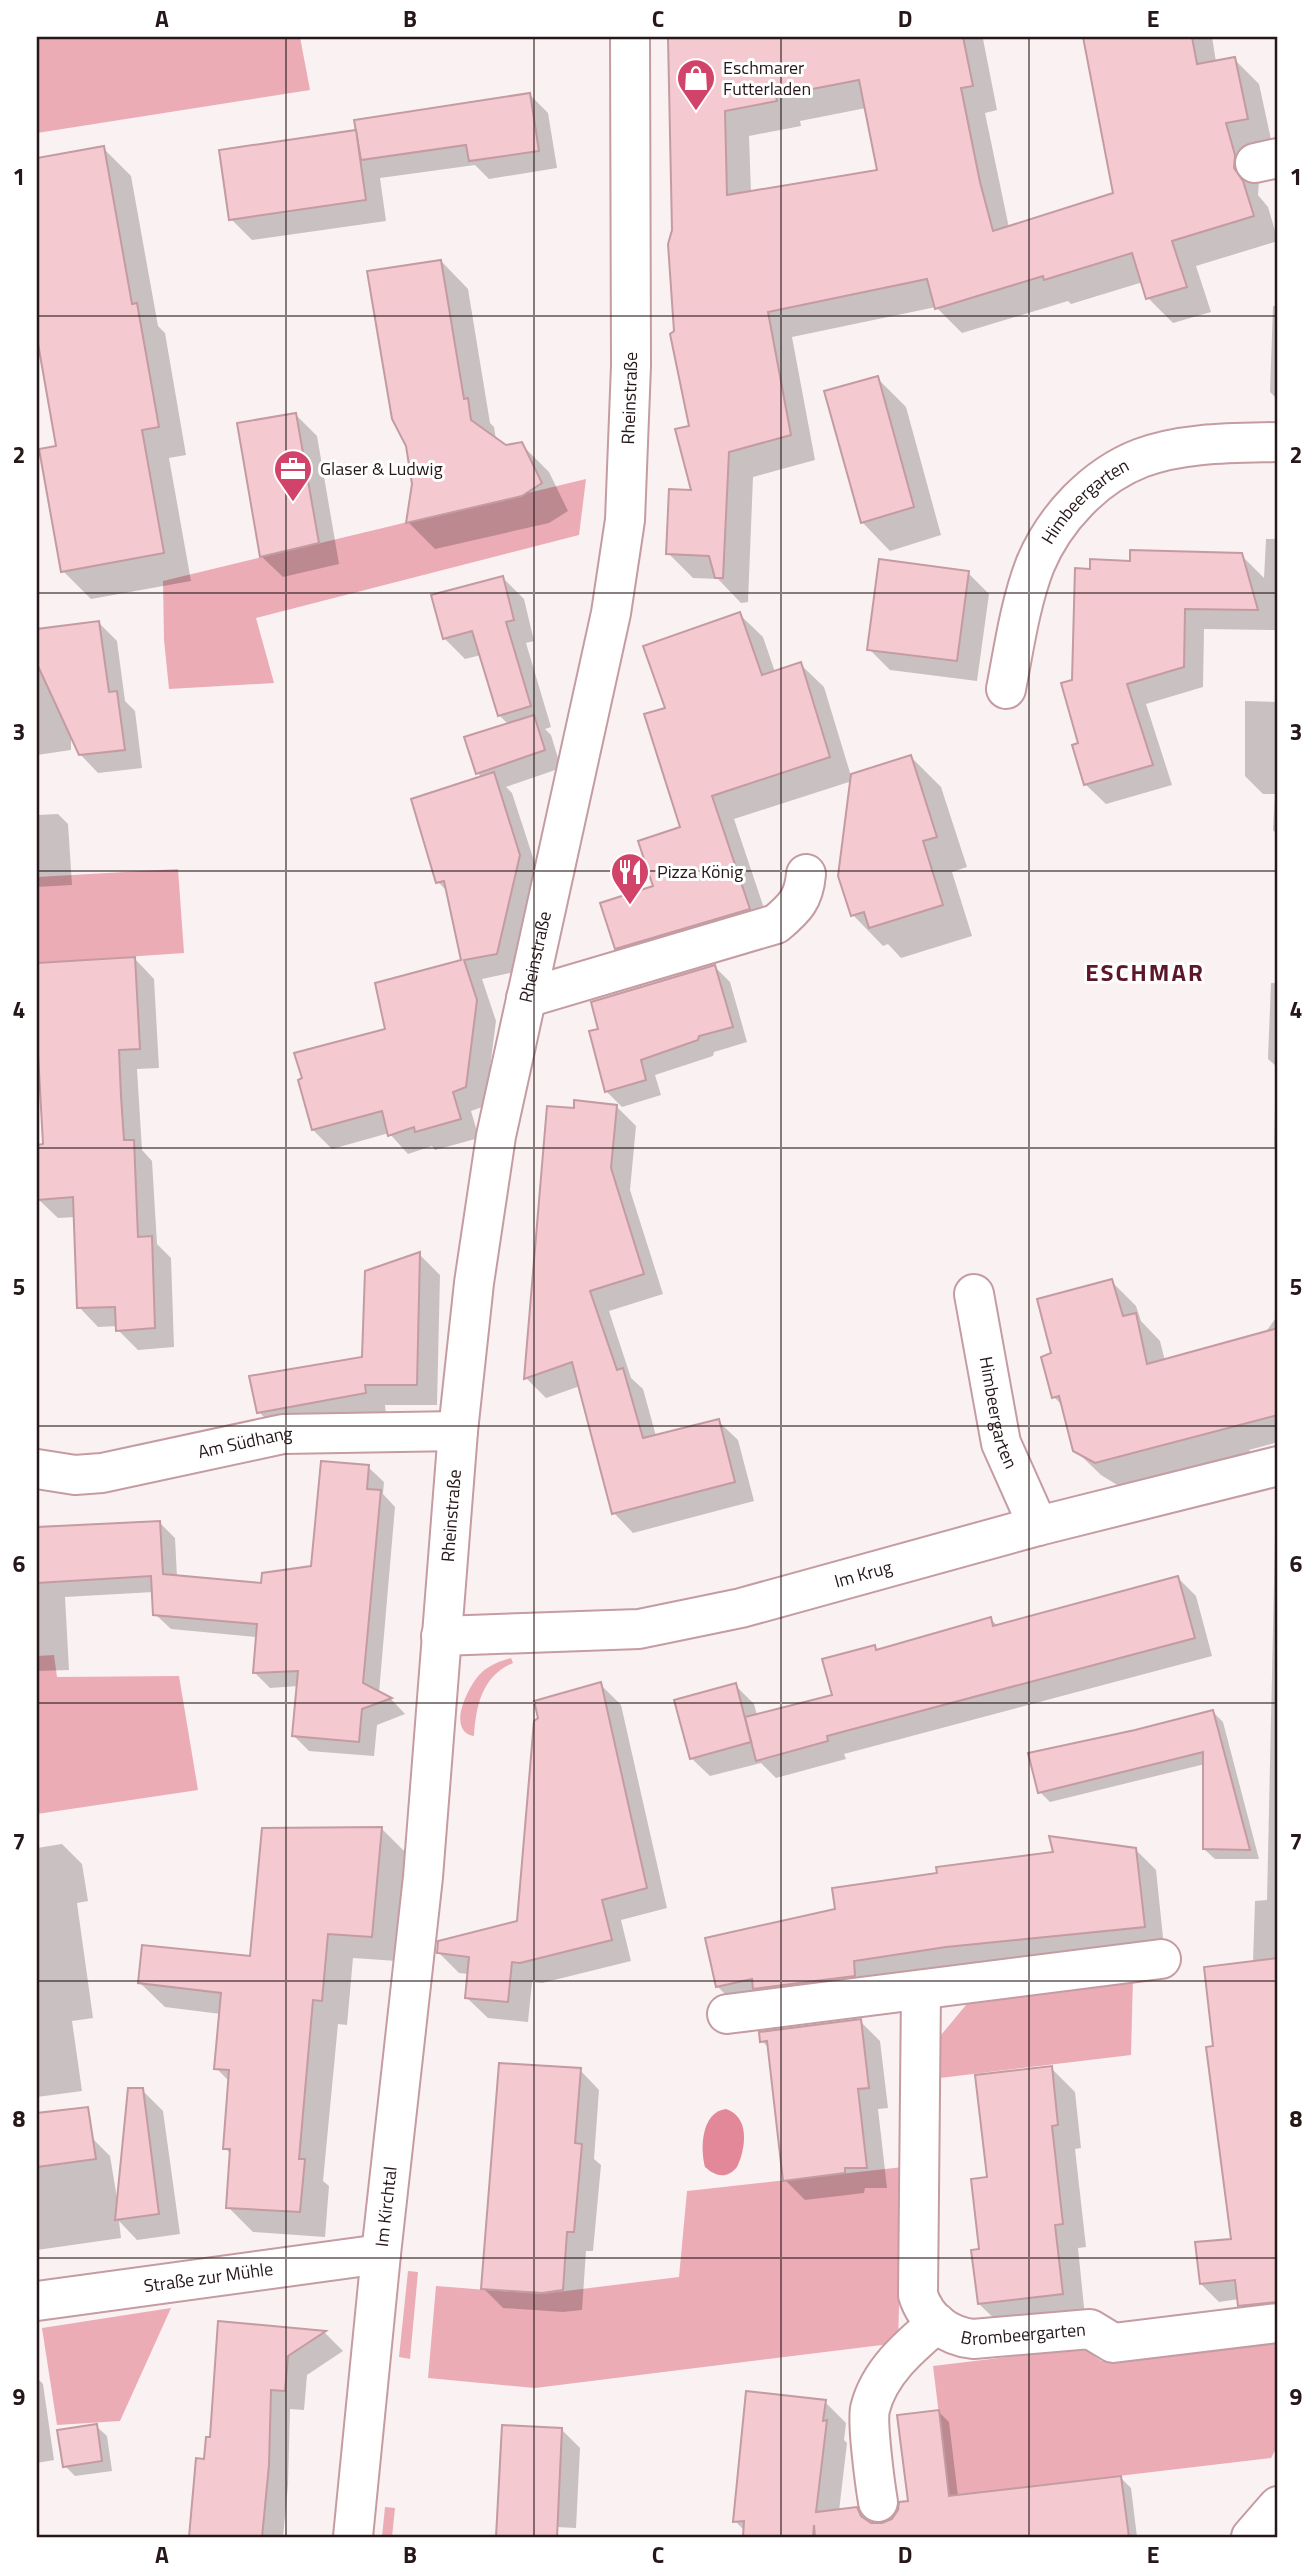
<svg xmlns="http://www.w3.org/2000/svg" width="1315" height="2574" font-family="'Titillium Web',sans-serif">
	<rect width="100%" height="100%" fill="#faf1f2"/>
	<g fill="#ecacb6">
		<path d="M37,37H300L310,90L37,133Z"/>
		<path d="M586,479L579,535L256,618L274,683L169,689L164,640L163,581Z"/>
		<path d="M178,869L184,953L37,963V877Z"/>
		<path d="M54,1655L57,1677L179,1676L198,1790L37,1814V1656Z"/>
		<path d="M511,1658L513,1663C482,1676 476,1706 474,1736C445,1731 469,1684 482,1672C490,1665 500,1661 511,1658Z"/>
		<path d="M1133,1976L1131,2055L940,2078L941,2035L976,1993Z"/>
		<path d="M903,2167L898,2343L535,2388L428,2378L436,2286L541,2294L679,2277L687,2191Z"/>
		<path d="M408,2271L418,2272L410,2359L399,2357Z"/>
		<path d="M171,2308L120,2421L57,2425L42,2328Z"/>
		<path d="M1278,2339V2445L1271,2458L949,2496L933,2366L1084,2348L1101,2361Z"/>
		<path d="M385,2507L395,2508L392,2537H382Z"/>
	</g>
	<path fill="#e38898" d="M726,2109C750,2117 746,2148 737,2167C727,2179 716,2177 705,2167C700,2149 701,2112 726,2109Z"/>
	<g fill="#0003" fill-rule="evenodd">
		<path d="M670,37H843V39L856,37H994L983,39L997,110L985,113L1009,228L1115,195L1085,37H1212L1216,62L1234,59L1259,84L1272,144L1259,181L1258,195L1268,207L1278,241L1196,266L1211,312L1173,323L1148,298L1143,282L1071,304L1068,301L962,333L936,307L792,337L815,460L753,477L748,602L741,603L718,579L693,578L668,553L693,492L692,427L676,332ZM866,108L879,171L751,193L749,136L801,126L800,121Z"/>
		<path d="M530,95L548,113L557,168L489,179L475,165L380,178L386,221L252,240L231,219L355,131Z"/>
		<path d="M103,148L131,176L158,326L165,333L186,455L169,458L191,581L91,599L63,571L58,447L37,328V323L45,321L37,271V160Z"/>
		<path d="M441,261L468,289L490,423L494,427L496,440L506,447L521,444L549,472L568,511L549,523L435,549L408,522L414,484L407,445Z"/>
		<path d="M1273,306H1278V400L1270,392Z"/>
		<path d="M877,378L906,407L941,535L890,551L862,522Z"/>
		<path d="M296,415L317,436L339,564L283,577L261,556Z"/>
		<path d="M1266,539H1278V625L1275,621L1277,630L1204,629L1203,687L1146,704L1172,785L1106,804L1085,784L1074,681L1092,571L1132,562L1241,555L1264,578Z"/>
		<path d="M968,573L989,594L977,681L890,670L869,649Z"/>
		<path d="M503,578L524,599L534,641L526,643L551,727L545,729L551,735L561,768L506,787L512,793L539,876L515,972L482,979L496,1021L485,1106L471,1111L479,1138L435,1150L432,1146L408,1154L389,1133L332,1149L313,1130L387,1030L464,962L448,892L438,882L482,778L478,773L509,725L500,716L481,655L465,659L444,638Z"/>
		<path d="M739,614L763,637L775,672L800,664L824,687L851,776L911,757L941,787L967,867L952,872L972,936L901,958L888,944L883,946L853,915L852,781L734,819L772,932L640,971L617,948L655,887L682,828L667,709Z"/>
		<path d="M99,623L117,641L125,701L135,711L142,768L98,773L80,754L71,734V750L37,755V671H42L37,659V631Z"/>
		<path d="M1245,701L1278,702V835L1273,830L1275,794H1263L1245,776Z"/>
		<path d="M58,814L68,824L72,885L37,887V815Z"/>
		<path d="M135,959L154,979L159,1068L137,1069L142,1150L152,1161L157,1244L171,1258L174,1347L138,1350L118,1330V1326L98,1327L79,1307L76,1217L58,1218L38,1199L37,1171V1147L45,1146L37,1007V965Z"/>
		<path d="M715,967L730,982L747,1042L714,1052L713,1056L655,1075L661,1095L622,1107L606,1091L600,1030Z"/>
		<path d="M1271,983H1278V1150L1274,1146L1276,1066L1268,1059Z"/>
		<path d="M616,1106L636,1126L630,1190L663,1294L609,1311L631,1378L643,1389L656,1436L718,1421L738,1440L754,1501L633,1533L614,1513L580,1386L546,1398L526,1378L549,1108L575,1109Z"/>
		<path d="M419,1254L440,1275L437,1405H385L386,1414L280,1433L259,1412L364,1358Z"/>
		<path d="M1111,1281L1136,1306L1141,1321L1160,1341L1165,1361L1265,1333L1278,1315V1442L1249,1450L1251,1453L1122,1488L1101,1475L1075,1450L1064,1407L1054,1397L1053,1355Z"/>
		<path d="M368,1467L384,1482L383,1494L395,1507L379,1693L391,1699L405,1714L377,1725L374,1756L309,1751L293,1735L298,1686L270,1688L254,1672L257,1637L171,1629L155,1614L154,1592L65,1597L69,1670L37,1671V1528L160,1523L175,1538L177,1577L262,1585L312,1567Z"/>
		<path d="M1275,1538H1278V2320L1258,2323L1240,2305L1239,2299L1219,2302L1201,2284L1233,2240L1214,2048L1253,1962L1255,1901L1267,1900Z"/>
		<path d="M1178,1578L1196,1596L1212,1656L844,1754L846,1759L776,1778L761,1763L710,1776L691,1758L735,1685L754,1704L757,1715L834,1697L874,1647L878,1651L990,1619L998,1626Z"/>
		<path d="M600,1684L621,1705L667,1908L621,1920L631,1961L542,1983L532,1982L528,2022L488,2018L467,1998L469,1974L459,1973L438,1952L518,1922Z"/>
		<path d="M1213,1712L1223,1722L1259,1859H1215L1204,1849L1205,1764L1050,1802L1040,1792Z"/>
		<path d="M382,1829L407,1854L397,1961L353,1958L347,2025L338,2024L323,2181L329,2186L325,2237L253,2232L228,2207L232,2155L225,2148L230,2082L216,2068L221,2014L165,2007L140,1983L252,1958Z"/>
		<path d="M62,1844L82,1864L88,1901L77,1903L93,2018L72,2021L82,2091L37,2097V1848Z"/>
		<path d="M1135,1849L1156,1870L1164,1947L737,2006L717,1986Z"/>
		<path d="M860,2021L880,2041L888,2108L878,2109L887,2188H865L864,2193L805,2200L785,2180L770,2049L762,2041Z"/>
		<path d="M1051,2068L1075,2092L1081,2148L1075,2149L1086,2247L1078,2248L1085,2317L1003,2327L979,2304L981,2250L988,2179Z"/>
		<path d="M580,2070L599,2090L594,2159L601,2165L593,2251H586L582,2310L563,2312L503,2308L483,2288Z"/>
		<path d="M142,2090L163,2111L180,2234L137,2240L119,2221L121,2238L37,2250V2147L92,2138L110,2156L118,2204Z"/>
		<path d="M220,2323L325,2333L343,2351L307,2375L304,2410L290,2409L288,2485L283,2537H190L198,2460L205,2461L212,2438Z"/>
		<path d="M37,2378L43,2384L54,2460L37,2463Z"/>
		<path d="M825,2402L846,2423L844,2440L847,2443L839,2511L860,2532L859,2537H744L745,2531L735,2521Z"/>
		<path d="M938,2411L949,2422L958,2496L1121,2478L1131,2488L1137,2537H883L881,2525L893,2520L910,2503Z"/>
		<path d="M96,2426L107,2436L112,2471L75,2476L65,2466Z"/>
		<path d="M562,2430L580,2448L576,2528L518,2525Z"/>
	</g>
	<g fill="#f4cad0" stroke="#c49ba1" stroke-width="2" fill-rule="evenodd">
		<path d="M668,37H963L973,86L961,88L980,182L993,231L1113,193L1083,37H1192L1197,64L1235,57L1248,119L1226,123L1235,155L1234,168L1243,181L1254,216L1172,241L1187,287L1146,299L1132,253L1044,280L1043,276L935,309L927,279L768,312L791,435L729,452L723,578H715L709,556L666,554L669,489L691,490L675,429L689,426L670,334L674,331L668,244L672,230ZM859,80L877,170L727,195L725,111L777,101L776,96Z"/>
		<path d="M530,93L539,151L469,161L466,145L361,160L354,120Z"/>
		<path d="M356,130L366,200L229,220L219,150Z"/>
		<path d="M104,146L132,304L137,303L159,427L142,430L164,553L61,572L39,449L56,446L37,338V158Z"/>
		<path d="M441,260L464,399L468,398L471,420L506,445L522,442L542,483L522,496L406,523L412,484L406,446L392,419L367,271Z"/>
		<path d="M878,376L914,507L861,523L824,391Z"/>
		<path d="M296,413L319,543L260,557L237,423Z"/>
		<path d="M1130,550L1242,553L1258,610L1185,609L1184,667L1127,684L1153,765L1084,785L1072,745L1078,743L1061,683L1072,680L1075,568L1090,569V559L1130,561Z"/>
		<path d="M879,559L969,571L957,661L867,650Z"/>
		<path d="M503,576L514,620L506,622L531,706L498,716L472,631L443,639L431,595Z"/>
		<path d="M740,612L762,675L801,662L830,757L712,796L750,909L615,949L600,903L653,886L638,841L680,827L644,714L665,708L643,646Z"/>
		<path d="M99,621L109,692L117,691L125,750L79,755L37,664V629Z"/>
		<path d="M534,715L545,750L476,774L464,737Z"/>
		<path d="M911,755L937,837L923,841L943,905L869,928L864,912L851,916L838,876L851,774Z"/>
		<path d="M494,772L520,855L497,954L464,960L477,1000L466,1087L453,1092L461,1119L415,1132L414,1127L388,1136L382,1111L312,1130L298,1080L302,1078L294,1053L385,1029L375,983L461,960L444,881L436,883L411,799Z"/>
		<path d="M135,957L140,1049L119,1050L121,1096L124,1140H134L138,1237L152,1236L155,1328L116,1331L115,1307L77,1308L73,1197L37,1200V1145L43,1144L37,1035V963Z"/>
		<path d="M715,965L733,1027L699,1036L698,1040L641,1060L646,1080L605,1092L589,1031L598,1029L591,1002Z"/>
		<path d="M574,1100L617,1105L611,1168L644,1274L590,1291L617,1370L623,1368L643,1438L719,1419L735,1482L612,1514L572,1362L524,1379L547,1106L574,1108Z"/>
		<path d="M420,1252L417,1385H365L366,1393L257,1413L249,1376L362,1357L365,1271Z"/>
		<path d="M1112,1279L1123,1316L1136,1313L1147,1364L1278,1328V1415L1095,1463L1073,1451L1059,1396L1052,1398L1041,1357L1051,1353L1037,1299Z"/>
		<path d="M321,1461L369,1465L367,1489L381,1490L363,1683L392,1698L362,1709L359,1742L292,1736L298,1671L253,1673L257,1624L153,1615L151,1576L37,1583V1527L160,1521L163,1574L261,1583L262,1573L311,1566Z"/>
		<path d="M1178,1576L1195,1638L827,1736L828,1741L756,1761L745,1717L832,1695L822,1659L875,1645L876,1650L991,1617L993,1626Z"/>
		<path d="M601,1682L647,1888L602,1900L612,1940L520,1963L512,1962L508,2002L465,1998L469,1957L437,1953L438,1941L517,1921L534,1721L538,1718L534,1701Z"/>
		<path d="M736,1683L751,1742L690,1759L674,1700Z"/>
		<path d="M1213,1710L1250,1850L1203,1849V1752L1038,1793L1028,1753L1135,1730Z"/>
		<path d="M382,1827L372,1937L328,1934L322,2001L313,2000L299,2159H305L300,2212L226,2208L230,2149H223L229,2070L214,2069L221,1993L138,1983L142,1945L250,1956L262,1828Z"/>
		<path d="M1049,1836L1136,1848L1145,1927L946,1947L854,1961L855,1976L753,1989L752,1979L716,1987L705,1938L835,1909L832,1888L937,1873L936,1867L1053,1852Z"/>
		<path d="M1278,1958V2302L1238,2306L1235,2280L1200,2284L1195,2242L1231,2239L1206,2047L1213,2046L1204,1967Z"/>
		<path d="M861,2019L869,2088L858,2089L867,2168H845V2173L783,2181L767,2041L760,2042L759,2032Z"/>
		<path d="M499,2063L581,2068L575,2143L582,2144L574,2232H567L563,2290L542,2293L481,2289Z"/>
		<path d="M1052,2066L1058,2125L1052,2126L1063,2224L1055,2225L1063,2294L978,2304L971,2250L979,2249L971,2179L987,2177L975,2075Z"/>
		<path d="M128,2088H143L159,2214L115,2220Z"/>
		<path d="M88,2107L96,2159L37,2167V2113Z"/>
		<path d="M218,2321L326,2331L288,2356L285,2391L271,2390L269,2465L262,2537H189L196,2458L204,2459L206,2437H210Z"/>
		<path d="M746,2391L826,2400L823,2421L827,2420L816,2512L857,2507L861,2516L871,2523H882L892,2519L898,2510L899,2502L908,2501L897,2415L939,2410L949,2496L1121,2476L1129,2537H815L814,2525L813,2537H743L744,2521L733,2522Z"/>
		<path d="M97,2424L102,2461L63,2467L57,2430Z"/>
		<path d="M502,2425L562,2428L557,2537H496Z"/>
	</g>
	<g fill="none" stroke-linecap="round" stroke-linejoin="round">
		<defs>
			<g id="minor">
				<path d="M1255,163L1278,158"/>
				<path id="s1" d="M1006,689C1014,648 1020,604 1035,565C1054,519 1094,476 1141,458C1184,442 1234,443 1278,442"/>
				<path d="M526,998L776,924C795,908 804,899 806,874"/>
				<path id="s2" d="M974,1294L1001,1443L1038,1526"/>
				<path id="s3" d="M37,1469L75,1475L102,1473L283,1434L458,1431"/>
				<path id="s4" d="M441,1636L639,1629L741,1608L1038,1526L1278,1466"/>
				<path id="s5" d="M921,1990L918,2295C926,2320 947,2336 973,2339L1090,2329L1113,2343L1278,2323"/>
				<path d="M727,2014L1161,1959"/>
				<path id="s6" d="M37,2301L381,2254"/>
				<path d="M878,2502C875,2484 867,2424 870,2409C879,2372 910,2346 937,2323"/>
				<path id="s7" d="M353,2537L381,2254L423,1877L458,1431L474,1283L496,1136L611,613L625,520L631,366L630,37"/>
				<path d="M1251,2537L1278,2506"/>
			</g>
		</defs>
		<use href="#minor" stroke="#c49ca2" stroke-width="42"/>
		<use href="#minor" stroke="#fff" stroke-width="38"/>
	</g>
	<path fill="none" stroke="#261719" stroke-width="2" stroke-opacity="0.55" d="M286,37V2537M534,37V2537M781,37V2537M1029,37V2537M37,316H1278M37,593H1278M37,871H1278M37,1148H1278M37,1426H1278M37,1703H1278M37,1981H1278M37,2258H1278"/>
	<defs>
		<symbol id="shop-pin" viewBox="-11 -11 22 30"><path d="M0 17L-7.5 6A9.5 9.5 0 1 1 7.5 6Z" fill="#d24369" stroke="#fff"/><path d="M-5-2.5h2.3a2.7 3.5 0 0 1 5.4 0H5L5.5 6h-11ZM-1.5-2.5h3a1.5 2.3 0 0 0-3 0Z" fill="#fff"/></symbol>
		<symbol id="office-pin" viewBox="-11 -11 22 30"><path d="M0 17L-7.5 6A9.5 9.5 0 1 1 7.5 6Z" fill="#d24369" stroke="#fff"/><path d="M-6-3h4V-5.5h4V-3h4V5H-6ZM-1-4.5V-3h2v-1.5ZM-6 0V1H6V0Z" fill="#fff"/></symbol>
		<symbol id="restaurant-pin" viewBox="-11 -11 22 30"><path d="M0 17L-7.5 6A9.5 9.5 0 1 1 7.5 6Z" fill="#d24369" stroke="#fff"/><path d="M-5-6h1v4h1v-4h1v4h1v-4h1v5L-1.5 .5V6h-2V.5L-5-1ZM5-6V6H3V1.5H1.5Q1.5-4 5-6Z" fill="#fff"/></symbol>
	</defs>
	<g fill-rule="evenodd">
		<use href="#shop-pin" x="674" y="56" width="44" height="60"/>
		<use href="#office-pin" x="271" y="447" width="44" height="60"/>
		<use href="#restaurant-pin" x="608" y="850" width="44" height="60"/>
	</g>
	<g text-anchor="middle" stroke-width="6" stroke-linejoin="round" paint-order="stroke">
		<g font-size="18" fill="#261719" stroke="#fff" text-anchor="start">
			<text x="723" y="74">Eschmarer<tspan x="723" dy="21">Futterladen</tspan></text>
			<text x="320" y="475">Glaser &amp; Ludwig</text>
			<text x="657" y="878">Pizza König</text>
		</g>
		<g font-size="18" fill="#261719" stroke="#fff">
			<text dy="6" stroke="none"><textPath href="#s7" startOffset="2160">Rheinstraße</textPath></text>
			<text dy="6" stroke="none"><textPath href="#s1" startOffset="210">Himbeergarten</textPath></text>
			<text dy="6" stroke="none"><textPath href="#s7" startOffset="1592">Rheinstraße</textPath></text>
			<text dy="6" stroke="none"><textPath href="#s2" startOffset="121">Himbeergarten</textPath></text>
			<text dy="6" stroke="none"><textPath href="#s3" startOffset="212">Am Südhang</textPath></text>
			<text dy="6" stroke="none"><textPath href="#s7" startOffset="1026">Rheinstraße</textPath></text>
			<text dy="6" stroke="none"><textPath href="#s4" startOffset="429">Im Krug</textPath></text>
			<text dy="6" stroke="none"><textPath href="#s7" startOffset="332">Im Kirchtal</textPath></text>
			<text dy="6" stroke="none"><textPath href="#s6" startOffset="173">Straße zur Mühle</textPath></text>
			<text dy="6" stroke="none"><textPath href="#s5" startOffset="430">Brombeergarten</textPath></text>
		</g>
		<g font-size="24" font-weight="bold" letter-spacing="2" fill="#5c172a" stroke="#fff">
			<text x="1145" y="981">ESCHMAR</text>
		</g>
	</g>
	<rect width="1315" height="2574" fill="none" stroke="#ffffff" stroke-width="77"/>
	<rect x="38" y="38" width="1238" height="2498" fill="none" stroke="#261719" stroke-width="2.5"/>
	<g font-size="23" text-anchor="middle" font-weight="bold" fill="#261719">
		<text x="162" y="27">A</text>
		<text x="410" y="27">B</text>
		<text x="658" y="27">C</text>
		<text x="905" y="27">D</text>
		<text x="1153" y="27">E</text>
		<text x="19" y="185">1</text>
		<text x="1296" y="185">1</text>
		<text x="19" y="463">2</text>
		<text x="1296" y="463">2</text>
		<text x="19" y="740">3</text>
		<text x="1296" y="740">3</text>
		<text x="19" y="1018">4</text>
		<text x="1296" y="1018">4</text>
		<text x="19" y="1295">5</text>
		<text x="1296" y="1295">5</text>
		<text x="19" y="1572">6</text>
		<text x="1296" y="1572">6</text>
		<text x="19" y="1850">7</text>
		<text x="1296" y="1850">7</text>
		<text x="19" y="2127">8</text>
		<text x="1296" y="2127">8</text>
		<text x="19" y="2405">9</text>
		<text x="1296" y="2405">9</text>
		<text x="162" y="2563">A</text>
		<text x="410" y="2563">B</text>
		<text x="658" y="2563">C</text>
		<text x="905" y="2563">D</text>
		<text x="1153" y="2563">E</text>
	</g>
</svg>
